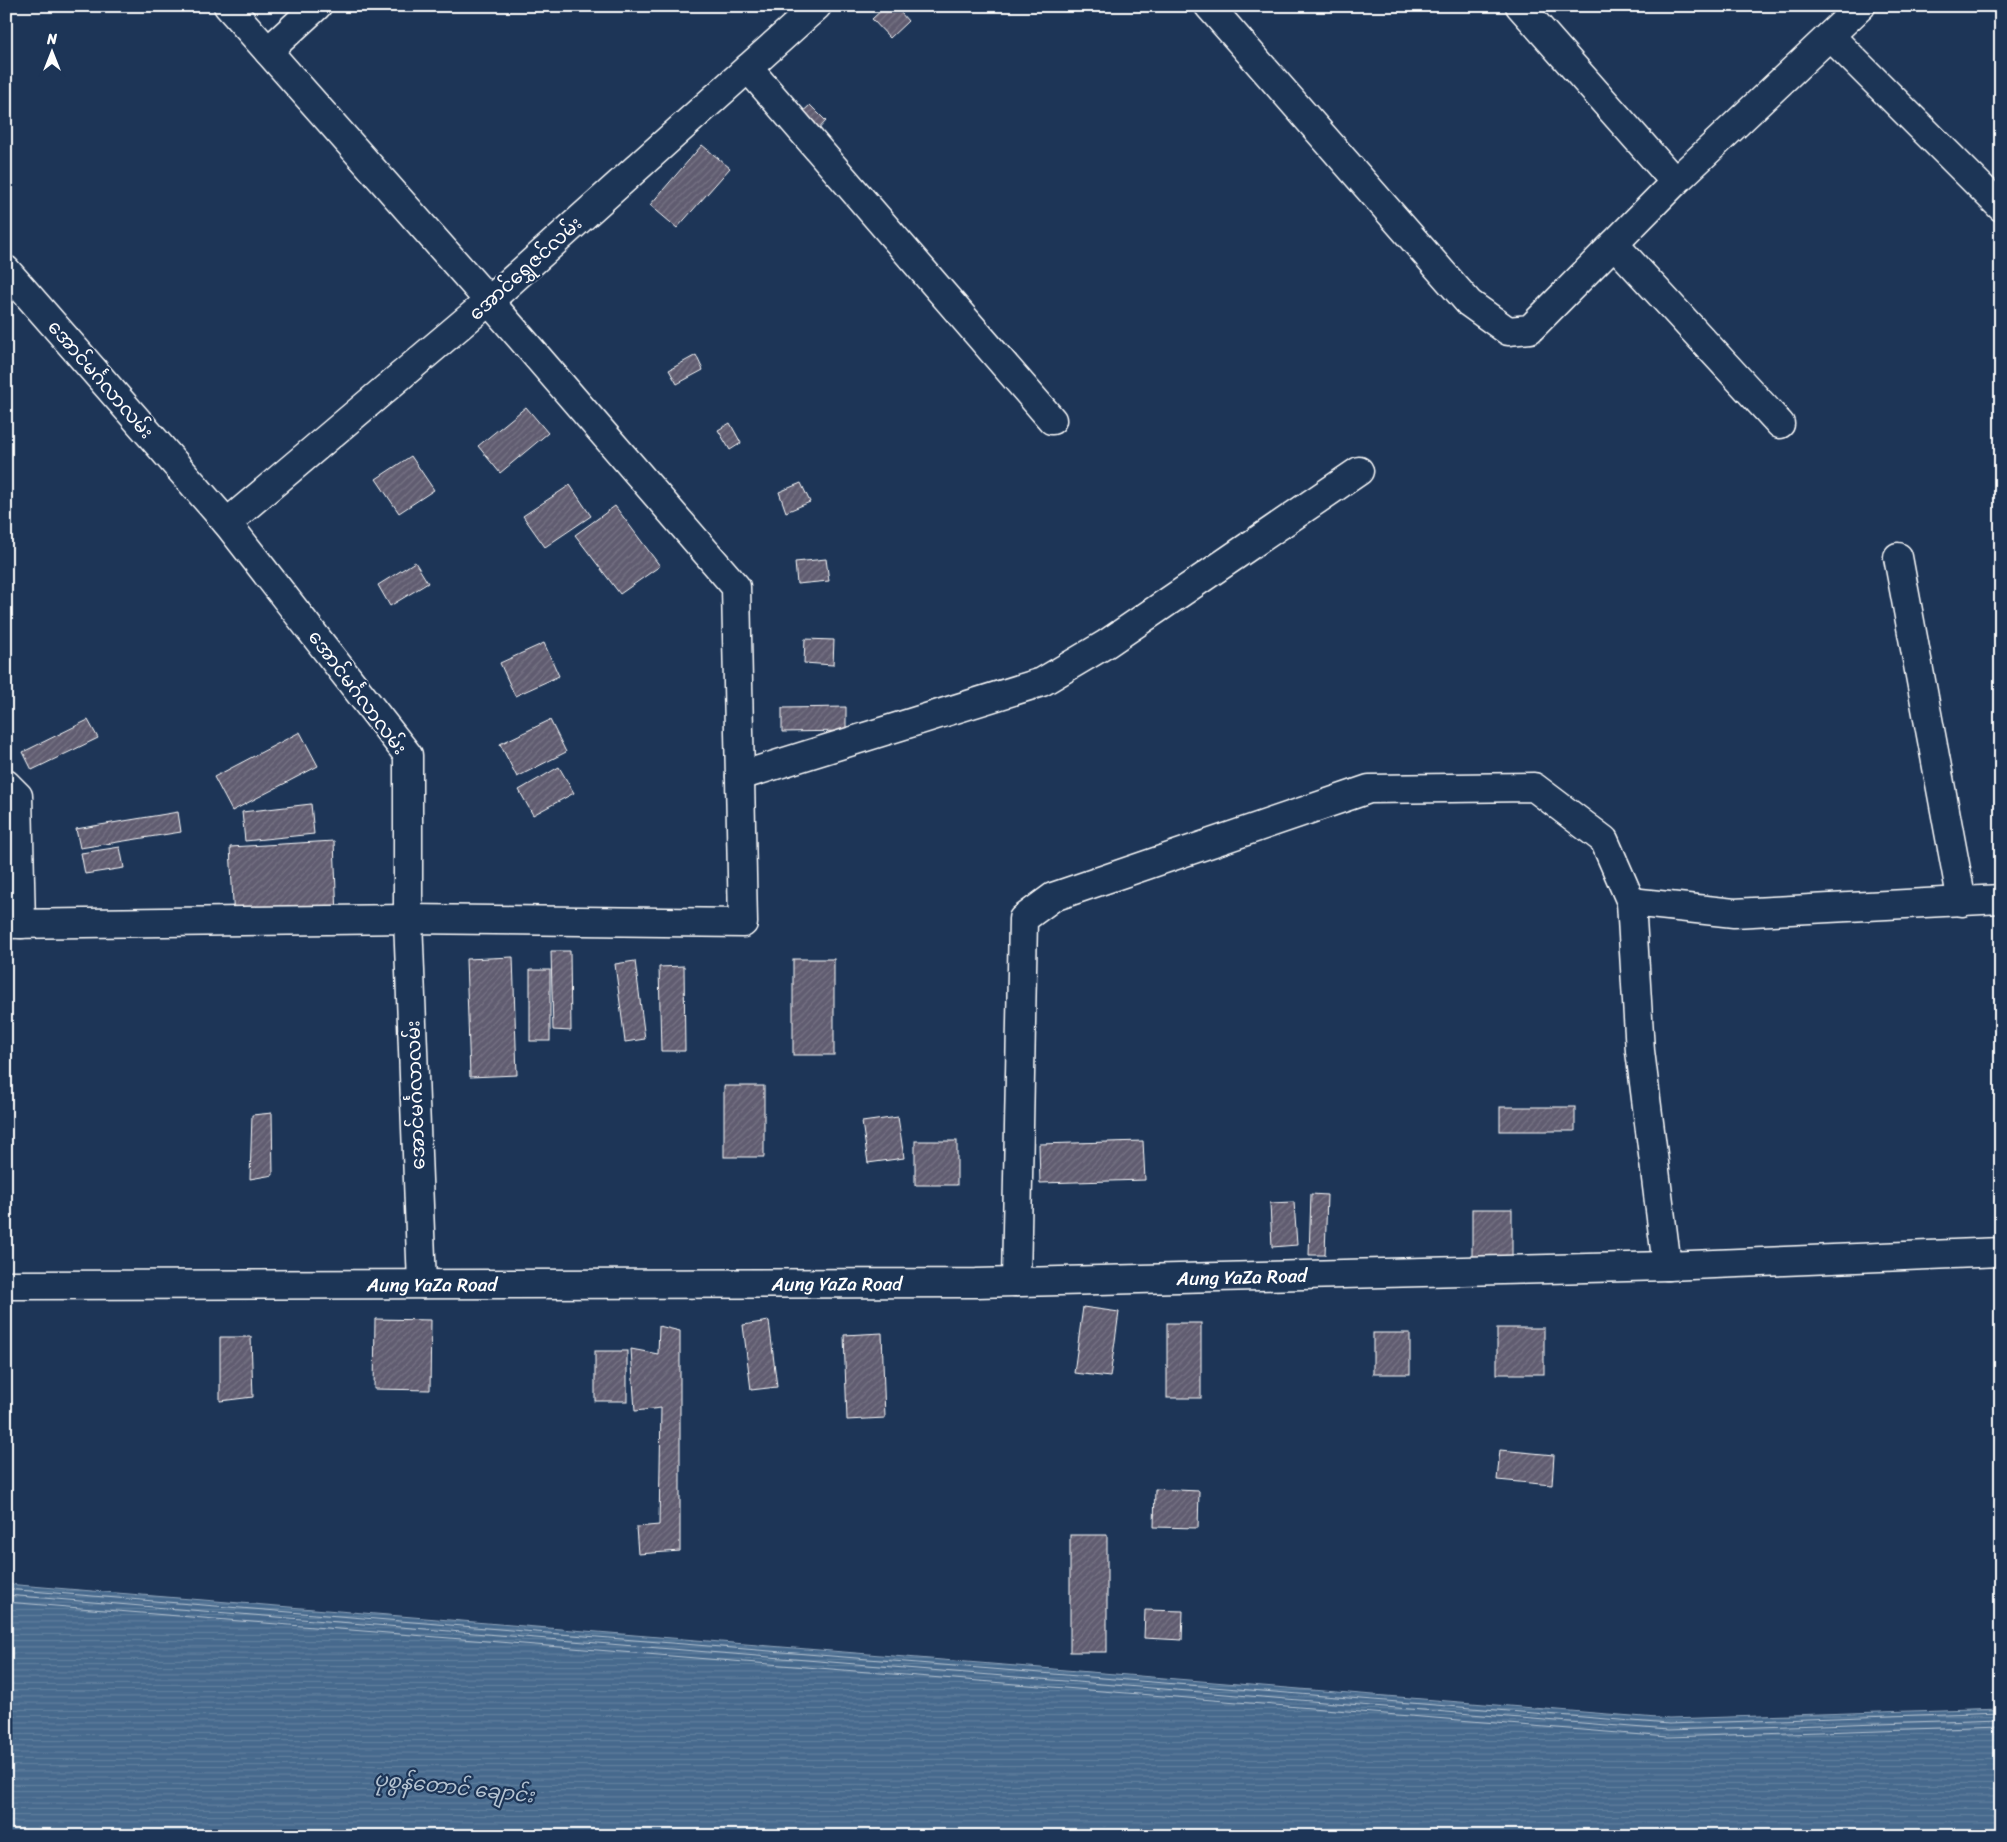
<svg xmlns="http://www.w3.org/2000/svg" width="2007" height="1842" font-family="Sriracha,'Noto Sans Myanmar',sans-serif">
	<defs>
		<pattern id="water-rules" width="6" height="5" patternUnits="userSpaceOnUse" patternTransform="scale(1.25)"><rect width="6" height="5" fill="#46698d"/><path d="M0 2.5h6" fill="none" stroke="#62809e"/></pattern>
		<pattern id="building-hatch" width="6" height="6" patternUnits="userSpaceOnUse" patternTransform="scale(1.25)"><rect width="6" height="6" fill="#605c70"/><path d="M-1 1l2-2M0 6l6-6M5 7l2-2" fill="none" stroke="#787485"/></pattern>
	</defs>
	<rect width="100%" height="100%" fill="#1d3557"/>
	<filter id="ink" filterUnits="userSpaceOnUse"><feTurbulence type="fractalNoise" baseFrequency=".02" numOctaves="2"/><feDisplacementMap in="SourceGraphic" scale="10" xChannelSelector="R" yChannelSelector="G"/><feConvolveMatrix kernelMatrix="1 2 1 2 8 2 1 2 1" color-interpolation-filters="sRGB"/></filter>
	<g filter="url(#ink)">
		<path fill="url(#water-rules)" stroke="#90a5bb" d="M6,1584L1669,1719L2001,1708V1836H6Z"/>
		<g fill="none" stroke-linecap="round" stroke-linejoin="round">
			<g stroke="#b5c3d1" stroke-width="1">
				<path d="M6,1589L1669,1724L2001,1712"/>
				<path d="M6,1595L1668,1730L2001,1719"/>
				<path d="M6,1602L1668,1737L2001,1726"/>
			</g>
		</g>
		<g fill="url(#building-hatch)" stroke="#fff">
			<path d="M886,6H895L908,21L890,38L872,19Z"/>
			<path d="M810,105L826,121L815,133L798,116Z"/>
			<path d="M702,145L730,168L677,228L650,205Z"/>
			<path d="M696,355L703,370L677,384L669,370Z"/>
			<path d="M526,407L548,433L500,473L478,446Z"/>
			<path d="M730,423L741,443L730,450L718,430Z"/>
			<path d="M411,456L434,490L399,513L376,479Z"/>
			<path d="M801,483L810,502L786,512L779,492Z"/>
			<path d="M570,485L591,516L545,547L523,516Z"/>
			<path d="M615,506L660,566L620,594L575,535Z"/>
			<path d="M826,559L829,581L797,584L795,562Z"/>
			<path d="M415,562L428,583L390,606L378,585Z"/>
			<path d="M805,639L834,640L833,665L804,663Z"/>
			<path d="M544,643L559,676L515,696L500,663Z"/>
			<path d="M846,707V731L782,732V708Z"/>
			<path d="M88,720L98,738L32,770L23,752Z"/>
			<path d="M550,720L566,752L517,777L500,744Z"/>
			<path d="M300,732L318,766L232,811L214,777Z"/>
			<path d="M559,767L574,793L533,815L519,790Z"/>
			<path d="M311,804L314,834L245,841L242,812Z"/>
			<path d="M178,812L181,832L80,848L76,829Z"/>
			<path d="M334,841L337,916L234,921L230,847Z"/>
			<path d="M120,847L124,868L85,874L81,853Z"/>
			<path d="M551,951H570L571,1031L553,1030Z"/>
			<path d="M513,957L517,1075L470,1077L466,959Z"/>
			<rect x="793" y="959" width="41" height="96"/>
			<path d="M635,961L645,1039L625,1042L615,964Z"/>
			<path d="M684,966L685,1051H661L659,967Z"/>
			<rect x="530" y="970" width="20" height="71"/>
			<rect x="724" y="1086" width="40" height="71"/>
			<rect x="1500" y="1107" width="75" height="24"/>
			<path d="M272,1113L273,1175L250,1179L252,1115Z"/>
			<path d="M898,1117L904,1158L868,1163L862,1122Z"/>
			<rect x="915" y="1141" width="42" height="44"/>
			<path d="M1143,1141L1145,1180L1040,1183L1039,1144Z"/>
			<path d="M1311,1194L1327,1195L1325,1255H1309Z"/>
			<path d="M1294,1202L1297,1245L1272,1247L1270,1203Z"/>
			<rect x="1472" y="1209" width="40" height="54"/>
			<path d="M1083,1307L1119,1312L1110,1377L1074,1373Z"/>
			<path d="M375,1319L431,1320L430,1390L374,1389Z"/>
			<path d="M769,1321L777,1387L751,1390L743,1325Z"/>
			<rect x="1167" y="1323" width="34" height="75"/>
			<path d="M659,1326L680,1331V1551L638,1554L636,1527L659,1525L661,1408L635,1411L631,1349L658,1354Z"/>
			<rect x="1497" y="1328" width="47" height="46"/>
			<path d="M882,1333L885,1418L847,1420L844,1335Z"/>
			<rect x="1373" y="1333" width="37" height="41"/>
			<path d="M220,1337H251L253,1397L220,1401Z"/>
			<rect x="595" y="1351" width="32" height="50"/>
			<path d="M1500,1450L1554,1455L1552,1485L1497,1480Z"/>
			<path d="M1155,1489L1199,1491L1198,1528L1154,1527Z"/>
			<rect x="1070" y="1535" width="37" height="117"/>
			<path d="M1145,1610L1183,1611L1182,1640L1144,1638Z"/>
		</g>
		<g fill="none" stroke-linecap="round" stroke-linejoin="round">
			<defs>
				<g id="minor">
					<path d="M1209,6L1469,303L1508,331L1530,329L1675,182L1861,6"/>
					<path d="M1520,6L1675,182"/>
					<path d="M1830,36L2001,207"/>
					<path d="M268,51L317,6"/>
					<path d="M748,68L1052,420"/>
					<path d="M1614,244L1780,424"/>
					<path d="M6,270L227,523L408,755V919L422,1284"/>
					<path d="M227,523L489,301L817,6"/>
					<path d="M1898,557L1962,902"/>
					<path d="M740,776L1042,682L1106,644L1359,471"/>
					<path d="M6,784L18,796L21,924"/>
					<path d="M1631,902L1734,913L2001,899"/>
					<path d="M6,924L408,919L743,923L736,587L489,301L228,6"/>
					<path d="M1016,1282L1023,919L1053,897L1369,789L1534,787L1604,840L1631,902L1640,1051L1667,1266L2001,1252"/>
					<path id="s1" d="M6,1285L976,1283L1667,1266"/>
				</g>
			</defs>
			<use href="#minor" stroke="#fff" stroke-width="31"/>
			<use href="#minor" stroke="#1d3557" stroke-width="28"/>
		</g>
	</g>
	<g text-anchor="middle" stroke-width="4.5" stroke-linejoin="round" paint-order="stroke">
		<g font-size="19" fill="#fff" stroke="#1d3557">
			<text transform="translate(525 268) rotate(-42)" y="7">အောင်ရွှေဇင်လမ်း</text>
			<text transform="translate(101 379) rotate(49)" y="7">အောင်မင်္ဂလာလမ်း</text>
			<text transform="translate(358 692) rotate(53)" y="7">အောင်မင်္ဂလာလမ်း</text>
			<text transform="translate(415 1095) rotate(-92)" y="7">အောင်မင်္ဂလာလမ်း</text>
			<text dy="7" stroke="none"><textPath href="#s1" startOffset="1236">Aung YaZa Road</textPath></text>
			<text dy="7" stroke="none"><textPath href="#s1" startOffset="831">Aung YaZa Road</textPath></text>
			<text dy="7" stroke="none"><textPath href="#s1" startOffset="426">Aung YaZa Road</textPath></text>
		</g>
		<g font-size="20" font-style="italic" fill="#b5c3d1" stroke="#1d3557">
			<text transform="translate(454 1787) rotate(6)" y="7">ပုစွန်တောင် ချောင်း</text>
		</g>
	</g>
	<rect width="2007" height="1842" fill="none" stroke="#1d3557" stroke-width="25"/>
	<rect x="12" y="12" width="1982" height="1817" fill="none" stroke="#fff" stroke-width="2" filter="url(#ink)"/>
	<g transform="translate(52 52)" stroke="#1d3557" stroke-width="4" paint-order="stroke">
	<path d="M0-4L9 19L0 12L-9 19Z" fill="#ffffff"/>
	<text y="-8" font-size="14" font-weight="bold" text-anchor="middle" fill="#ffffff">N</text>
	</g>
</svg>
